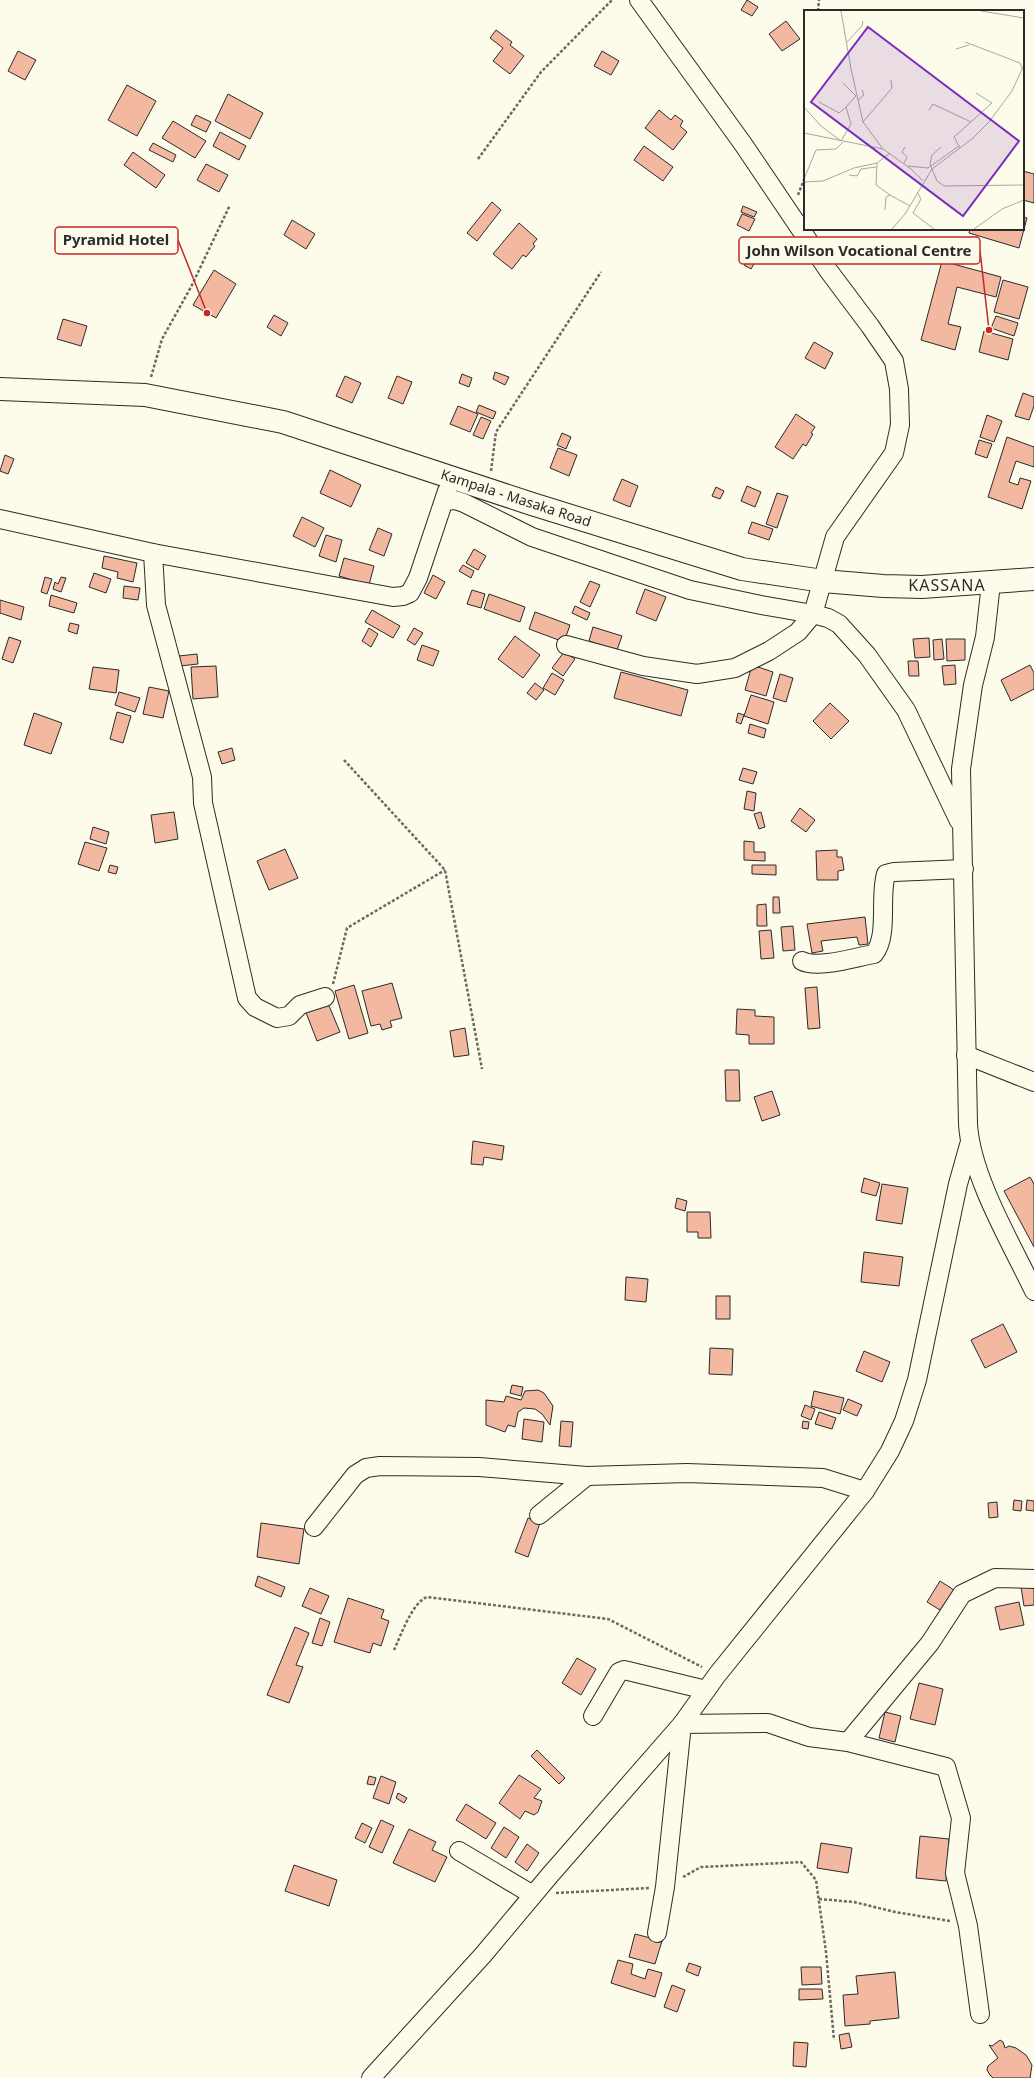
<svg xmlns="http://www.w3.org/2000/svg" width="1034" height="2078" font-family="'Noto Sans',sans-serif">
	<rect width="100%" height="100%" fill="#fdfbea"/>
	<g fill="#f2b8a0" stroke="#2b2b2b">
		<path d="M747,0L758,7L752,16L741,10Z"/>
		<path d="M786,21L800,39L782,51L769,34Z"/>
		<path d="M496,30L512,42L510,45L524,56L510,74L493,61L503,48L490,38Z"/>
		<path d="M18,51L36,60L25,80L8,71Z"/>
		<path d="M602,51L619,61L611,75L594,66Z"/>
		<path d="M127,85L156,101L137,136L108,120Z"/>
		<path d="M228,94L263,113L250,139L215,121Z"/>
		<path d="M659,110L671,120L675,115L683,121L680,126L687,132L673,150L645,128Z"/>
		<path d="M196,115L211,122L206,132L191,125Z"/>
		<path d="M173,121L206,141L195,158L162,138Z"/>
		<path d="M220,132L246,146L239,160L213,146Z"/>
		<path d="M153,143L176,155L173,162L149,150Z"/>
		<path d="M644,146L673,167L663,181L634,160Z"/>
		<path d="M133,152L165,175L156,188L124,165Z"/>
		<path d="M206,164L228,175L219,192L197,180Z"/>
		<path d="M1023,171L1034,174V203L1023,200Z"/>
		<path d="M492,202L501,210L477,241L467,233Z"/>
		<path d="M743,206L757,212L754,217L741,212Z"/>
		<path d="M742,214L755,219L749,231L737,225Z"/>
		<path d="M1023,217L1027,218L1019,248L969,233L970,229H1023Z"/>
		<path d="M292,220L315,234L306,249L284,235Z"/>
		<path d="M519,223L537,239L533,244L535,246L526,257L523,255L512,269L493,254Z"/>
		<path d="M748,258L755,262L751,269L744,265Z"/>
		<path d="M942,261L1001,277L996,297L957,287L948,324L961,327L955,350L921,340Z"/>
		<path d="M214,270L236,284L216,318L193,305Z"/>
		<path d="M1003,280L1028,287L1019,319L994,312Z"/>
		<path d="M274,315L288,323L281,336L267,327Z"/>
		<path d="M996,316L1018,323L1014,336L991,328Z"/>
		<path d="M63,319L87,326L81,346L57,339Z"/>
		<path d="M984,331L1013,339L1008,360L979,352Z"/>
		<path d="M814,342L833,353L825,369L805,358Z"/>
		<path d="M495,372L509,377L505,385L493,379Z"/>
		<path d="M462,374L472,378L469,387L459,383Z"/>
		<path d="M345,376L361,383L352,403L336,396Z"/>
		<path d="M397,376L412,382L403,404L388,398Z"/>
		<path d="M1023,393L1034,397V406L1029,420L1015,416Z"/>
		<path d="M479,405L496,412L493,419L476,412Z"/>
		<path d="M458,406L478,414L470,432L450,424Z"/>
		<path d="M796,414L815,427L811,433L813,434L806,446L803,444L793,459L775,447Z"/>
		<path d="M987,415L1002,421L994,442L980,437Z"/>
		<path d="M481,417L491,421L483,439L473,435Z"/>
		<path d="M562,433L571,437L566,449L557,445Z"/>
		<path d="M1007,437L1034,447V467L1016,461L1009,482L1018,485L1020,478L1031,481L1022,509L988,497Z"/>
		<path d="M979,440L992,444L987,458L975,454Z"/>
		<path d="M558,448L577,455L569,476L550,468Z"/>
		<path d="M5,455L14,459L8,474L0,471Z"/>
		<path d="M330,470L361,485L351,507L320,493Z"/>
		<path d="M622,479L638,486L630,507L613,500Z"/>
		<path d="M747,486L761,492L755,507L741,501Z"/>
		<path d="M716,487L724,491L720,499L712,496Z"/>
		<path d="M777,493L788,496L777,528L766,524Z"/>
		<path d="M302,517L324,528L315,547L293,536Z"/>
		<path d="M752,522L773,529L769,540L748,533Z"/>
		<path d="M378,528L392,534L384,556L369,550Z"/>
		<path d="M326,535L342,540L336,562L319,556Z"/>
		<path d="M474,549L486,556L478,570L466,563Z"/>
		<path d="M104,556L137,563L133,582L117,578L118,572L102,568Z"/>
		<path d="M344,558L374,566L369,585L339,576Z"/>
		<path d="M463,565L474,571L471,578L459,571Z"/>
		<path d="M94,573L111,579L106,593L89,587Z"/>
		<path d="M433,575L445,582L436,599L424,593Z"/>
		<path d="M45,577L52,579L47,594L41,592Z"/>
		<path d="M61,577L66,578L61,592L53,589L55,582L58,584Z"/>
		<path d="M590,581L600,585L590,607L580,602Z"/>
		<path d="M124,586L140,588L138,600L123,598Z"/>
		<path d="M645,589L666,597L656,621L636,613Z"/>
		<path d="M472,590L485,594L481,608L467,604Z"/>
		<path d="M489,594L525,607L520,622L484,609Z"/>
		<path d="M51,595L77,603L74,613L49,606Z"/>
		<path d="M0,600L24,607L21,620L0,613Z"/>
		<path d="M575,606L590,613L587,620L572,613Z"/>
		<path d="M372,610L400,626L393,638L365,622Z"/>
		<path d="M535,612L570,625L564,642L529,629Z"/>
		<path d="M70,623L79,625L77,634L68,631Z"/>
		<path d="M593,627L622,636L617,650L589,641Z"/>
		<path d="M369,628L378,634L371,647L362,641Z"/>
		<path d="M414,628L423,633L415,645L407,640Z"/>
		<path d="M515,636L540,655L523,678L498,659Z"/>
		<path d="M9,637L21,641L13,663L2,659Z"/>
		<path d="M929,638L930,657L915,658L913,639Z"/>
		<path d="M942,639L944,659L934,660L933,640Z"/>
		<path d="M946,639H965V660L947,661Z"/>
		<path d="M422,645L439,651L433,666L417,660Z"/>
		<path d="M564,652L575,659L563,676L552,668Z"/>
		<path d="M197,654L198,664L180,666L179,656Z"/>
		<path d="M908,661H918L919,676H909Z"/>
		<path d="M752,665L773,672L766,696L745,690Z"/>
		<path d="M955,665L956,684L944,685L942,666Z"/>
		<path d="M1030,665L1034,673V689L1011,701L1001,680Z"/>
		<path d="M216,666L218,697L193,699L191,667Z"/>
		<path d="M93,667L119,670L116,693L89,689Z"/>
		<path d="M621,672L688,690L681,716L614,698Z"/>
		<path d="M552,673L564,680L555,695L543,688Z"/>
		<path d="M780,674L793,678L786,702L773,698Z"/>
		<path d="M535,683L544,690L536,700L527,693Z"/>
		<path d="M149,687L169,691L163,718L143,714Z"/>
		<path d="M119,692L140,698L135,712L115,705Z"/>
		<path d="M751,695L774,702L768,724L744,716Z"/>
		<path d="M830,703L849,721L831,739L813,721Z"/>
		<path d="M117,712L131,716L123,743L110,739Z"/>
		<path d="M34,713L62,723L51,754L24,745Z"/>
		<path d="M738,713L744,715L741,724L736,722Z"/>
		<path d="M750,724L766,729L764,738L748,733Z"/>
		<path d="M232,748L235,760L222,764L218,752Z"/>
		<path d="M743,768L757,772L753,784L739,780Z"/>
		<path d="M747,791L756,793L754,811L744,809Z"/>
		<path d="M800,808L815,820L806,832L791,821Z"/>
		<path d="M174,812L178,839L155,843L151,815Z"/>
		<path d="M761,812L765,827L759,829L754,814Z"/>
		<path d="M93,827L109,832L106,844L90,839Z"/>
		<path d="M744,841L754,842V852H765V861L744,860Z"/>
		<path d="M85,842L107,848L99,871L78,864Z"/>
		<path d="M285,849L298,878L269,890L257,861Z"/>
		<path d="M837,850V857H842L844,870L838,871V880H817L816,851Z"/>
		<path d="M110,865L118,867L116,874L108,872Z"/>
		<path d="M752,865H776V875L752,874Z"/>
		<path d="M773,897H779L780,913H773Z"/>
		<path d="M766,904L767,926H757V905Z"/>
		<path d="M865,917L868,944L859,945L857,937L821,941L823,951L812,953L807,924Z"/>
		<path d="M793,926L795,950L783,951L781,927Z"/>
		<path d="M771,930L774,958L761,959L759,931Z"/>
		<path d="M392,983L402,1018L390,1021L392,1027L382,1030L380,1024L371,1026L362,991Z"/>
		<path d="M354,985L368,1033L349,1039L335,991Z"/>
		<path d="M817,987L820,1028L808,1029L805,988Z"/>
		<path d="M327,1001L340,1032L317,1041L305,1010Z"/>
		<path d="M737,1009L755,1010V1016L774,1017V1044H749V1035L736,1034Z"/>
		<path d="M465,1028L469,1055L454,1057L450,1031Z"/>
		<path d="M725,1070H739L740,1101H726Z"/>
		<path d="M772,1091L780,1115L762,1121L754,1097Z"/>
		<path d="M473,1141L504,1146L502,1160L484,1157L483,1165L471,1164Z"/>
		<path d="M1030,1177L1034,1184V1247L1004,1191Z"/>
		<path d="M864,1178L880,1183L876,1196L861,1192Z"/>
		<path d="M882,1184L908,1188L902,1224L876,1220Z"/>
		<path d="M677,1198L687,1201L685,1211L675,1208Z"/>
		<path d="M687,1212H710L711,1238H698V1232H687Z"/>
		<path d="M864,1252L903,1257L899,1286L861,1282Z"/>
		<path d="M626,1277L648,1279L646,1302L625,1300Z"/>
		<rect x="716" y="1296" width="14" height="23"/>
		<path d="M1003,1324L1017,1352L985,1368L971,1340Z"/>
		<path d="M710,1348L733,1349L732,1375L709,1374Z"/>
		<path d="M864,1351L890,1362L882,1382L856,1371Z"/>
		<path d="M512,1385L523,1387L521,1396L510,1393Z"/>
		<path d="M538,1390L544,1393L553,1406L550,1425L542,1414L535,1409L524,1408L518,1412L515,1427L508,1425L505,1432L486,1425V1400L504,1402L506,1396L521,1400L525,1391Z"/>
		<path d="M814,1391L844,1398L840,1414L811,1406Z"/>
		<path d="M848,1399L862,1405L857,1416L843,1410Z"/>
		<path d="M805,1405L815,1409L811,1420L801,1416Z"/>
		<path d="M819,1412L836,1418L832,1429L815,1424Z"/>
		<path d="M524,1419L544,1422L542,1442L522,1439Z"/>
		<path d="M561,1421L573,1422L571,1447L559,1446Z"/>
		<path d="M803,1421L809,1422L808,1429L802,1428Z"/>
		<path d="M1014,1500L1022,1501L1021,1511L1013,1510Z"/>
		<path d="M1027,1500L1034,1501V1511L1026,1510Z"/>
		<path d="M997,1502L998,1517L989,1518L988,1503Z"/>
		<path d="M528,1518L540,1523L528,1557L515,1552Z"/>
		<path d="M261,1523L304,1529L299,1564L257,1557Z"/>
		<path d="M258,1576L285,1587L281,1597L255,1586Z"/>
		<path d="M940,1581L954,1590L940,1610L927,1602Z"/>
		<path d="M1034,1586V1605L1024,1606L1021,1587Z"/>
		<path d="M310,1588L329,1596L321,1614L302,1606Z"/>
		<path d="M348,1598L384,1610L381,1618L389,1621L381,1646L373,1643L370,1653L334,1642Z"/>
		<path d="M1019,1602L1024,1625L1000,1630L995,1607Z"/>
		<path d="M320,1618L330,1622L322,1646L312,1643Z"/>
		<path d="M295,1627L309,1633L296,1665L303,1667L289,1703L267,1695Z"/>
		<path d="M577,1658L596,1669L581,1695L562,1683Z"/>
		<path d="M919,1683L943,1689L935,1725L910,1719Z"/>
		<path d="M885,1712L901,1716L895,1742L879,1738Z"/>
		<path d="M537,1750L565,1778L559,1784L531,1756Z"/>
		<path d="M519,1775L541,1789L534,1798L542,1801L538,1812L534,1815L525,1811L520,1819L499,1803Z"/>
		<path d="M369,1776L376,1778L374,1785L367,1784Z"/>
		<path d="M381,1776L396,1782L389,1804L373,1798Z"/>
		<path d="M398,1793L407,1798L404,1803L396,1798Z"/>
		<path d="M466,1804L496,1823L486,1839L456,1820Z"/>
		<path d="M381,1820L394,1826L382,1853L369,1847Z"/>
		<path d="M362,1823L372,1828L365,1843L355,1838Z"/>
		<path d="M504,1827L519,1837L506,1858L491,1848Z"/>
		<path d="M409,1829L436,1842L432,1850L447,1857L435,1882L393,1863Z"/>
		<path d="M920,1836L949,1839L946,1881L916,1878Z"/>
		<path d="M821,1843L852,1848L848,1873L817,1868Z"/>
		<path d="M527,1844L539,1853L527,1871L515,1862Z"/>
		<path d="M294,1865L337,1880L329,1906L285,1891Z"/>
		<path d="M635,1934L662,1941L655,1964L629,1957Z"/>
		<path d="M618,1960L633,1964L631,1974L645,1979L648,1969L662,1973L655,1997L611,1983Z"/>
		<path d="M689,1963L701,1967L698,1976L686,1971Z"/>
		<path d="M801,1967H821L822,1984L802,1985Z"/>
		<path d="M895,1972L899,2018L870,2021V2024L845,2026L843,1995L858,1994L856,1976Z"/>
		<path d="M672,1985L685,1990L677,2012L664,2007Z"/>
		<path d="M799,1989H822L823,1999L799,2000Z"/>
		<path d="M849,2033L852,2047L841,2049L839,2035Z"/>
		<path d="M1000,2040L1003,2042L1005,2048L1009,2046L1016,2048L1026,2055L1032,2065L1030,2078H993L990,2075L987,2070L988,2066L998,2058L989,2045L992,2046Z"/>
		<path d="M794,2042L808,2043L806,2067L793,2066Z"/>
	</g>
	<g fill="none" stroke-linecap="round" stroke-linejoin="round">
		<defs>
			<g id="minor">
				<path d="M444,501L455,500L464,503L532,537L690,590L761,605L813,614L828,618L839,624L867,655L906,710L959,821"/>
				<path d="M0,519L153,553L393,597L403,596L410,593L418,578L447,491"/>
				<path d="M153,553L156,605L202,777L203,803L247,998L255,1007L277,1018L289,1016L300,1005L325,997"/>
				<path d="M991,583L985,637L973,685L961,769L968,1124C971,1176 1011,1243 1034,1291"/>
				<path d="M566,645L643,666L697,674L735,668L769,651L798,632L813,614L835,537L894,453L900,425L899,389L894,361L870,326L828,270L743,144L639,0"/>
				<path d="M802,961C818,969 856,957 874,954C889,936 879,897 886,874L894,872L964,869"/>
				<path d="M966,1055L1034,1082"/>
				<path d="M539,1515L587,1476"/>
				<path d="M314,1527L355,1475L366,1468L380,1466L479,1467L587,1476L687,1473L823,1478L865,1491"/>
				<path d="M593,1716L619,1672L624,1670L706,1690"/>
				<path d="M848,1742L946,1767L961,1818L955,1873L968,1926L980,2014"/>
				<path d="M459,1851L533,1895"/>
				<path d="M657,1933L665,1887L682,1724L768,1723L809,1737L848,1742L930,1643L962,1594L995,1578L1034,1579"/>
				<path d="M371,2078L483,1955L550,1875L682,1724L717,1675L865,1491L890,1451L904,1421L917,1380L958,1184L969,1145"/>
			</g>
			<path id="major" d="M0,389L145,395L283,422L532,504L742,569L823,581L883,586L922,587L1034,579"/>
		</defs>
		<use href="#minor" stroke="#2b2b2b" stroke-width="20"/>
		<use href="#major" stroke="#2b2b2b" stroke-width="24"/>
		<g stroke="#6a6964" stroke-width="2.5" stroke-dasharray="3 2" stroke-linecap="butt">
			<path d="M818,11L819,0"/>
			<path d="M478,159L541,72L612,0"/>
			<path d="M798,195L805,177"/>
			<path d="M151,377L162,339L191,287L230,205"/>
			<path d="M491,471L496,432L601,272"/>
			<path d="M344,760L445,870L482,1069"/>
			<path d="M333,984L347,928L445,870"/>
			<path d="M394,1650C401,1635 412,1603 427,1597L608,1619L702,1667"/>
			<path d="M683,1877L701,1867L801,1862L816,1880L826,1952L834,2040"/>
			<path d="M556,1893L649,1888"/>
			<path d="M819,1899L854,1902L895,1912L950,1921"/>
		</g>
		<use href="#minor" stroke="#fdfbea" stroke-width="18"/>
		<use href="#major" stroke="#fdfbea" stroke-width="22"/>
	</g>
	<g text-anchor="middle" stroke-width="3" stroke-linejoin="round" paint-order="stroke">
		<g font-size="14" fill="#2b2b2b" stroke="#fdfbea">
			<text transform="translate(516 498) rotate(18)" y="5">Kampala - Masaka Road</text>
		</g>
		<g font-size="16" letter-spacing="1" fill="#2b2b2b" stroke="#fdfbea">
			<text x="947" y="591">KASSANA</text>
		</g>
	</g>
	<g transform="translate(804 10)">
		<rect width="220" height="220" fill="#fdfbea"/>
		<path fill="none" stroke="#a9a89e" stroke-width="1" d="M37,1L47,59L59,112L79,139M177,1L220,8M161,32L216,53L218,58M42,33L58,16L59,11M152,39L165,35M54,90L60,85L58,80M15,92L35,103L42,97M0,97L17,116L37,131L47,114L42,97L52,86L39,73M125,100L129,94L167,112M59,112L88,78L87,70M0,123L79,139L107,159L119,171M137,137L128,145L126,154L133,171L140,176L220,175M156,138L150,127L188,93L172,83M73,153L72,175L86,185M100,153L103,147L98,142L101,137M104,156L124,158L155,136M45,165L53,166L57,159L72,157M0,169L12,140L32,139L39,132M0,172L19,171L50,158L73,153L86,143M113,182L117,189L109,203L130,219M81,200L82,187L86,185L106,196M88,219L101,204L128,159L169,128L185,112L208,81L220,55M170,219L198,199L220,190"/>
		<path fill="#7b2cbf" fill-opacity="0.15" stroke="#7b2cbf" stroke-width="2" d="M64,17L215,131L159,206L7,92Z"/>
		<rect width="220" height="220" fill="none" stroke="#2b2b2b" stroke-width="2"/>
	</g>
	<path fill="none" stroke="#c62828" stroke-width="1.5" d="M207 313L178 240M989 330L980 251"/>
	<g fill="#c62828" stroke="#fdfbea" stroke-width="1.5">
		<circle cx="207" cy="313" r="4"/>
		<circle cx="989" cy="330" r="4"/>
	</g>
	<g fill="#fdfbea" stroke="#c62828" stroke-width="1.5">
		<rect x="55" y="227" width="123" height="27" rx="4"/>
		<rect x="739" y="237" width="241" height="27" rx="4"/>
	</g>
	<g font-size="15" text-anchor="middle" font-weight="bold" fill="#2b2b2b">
		<text x="116" y="245">Pyramid Hotel</text>
		<text x="859" y="256">John Wilson Vocational Centre</text>
	</g>
</svg>
